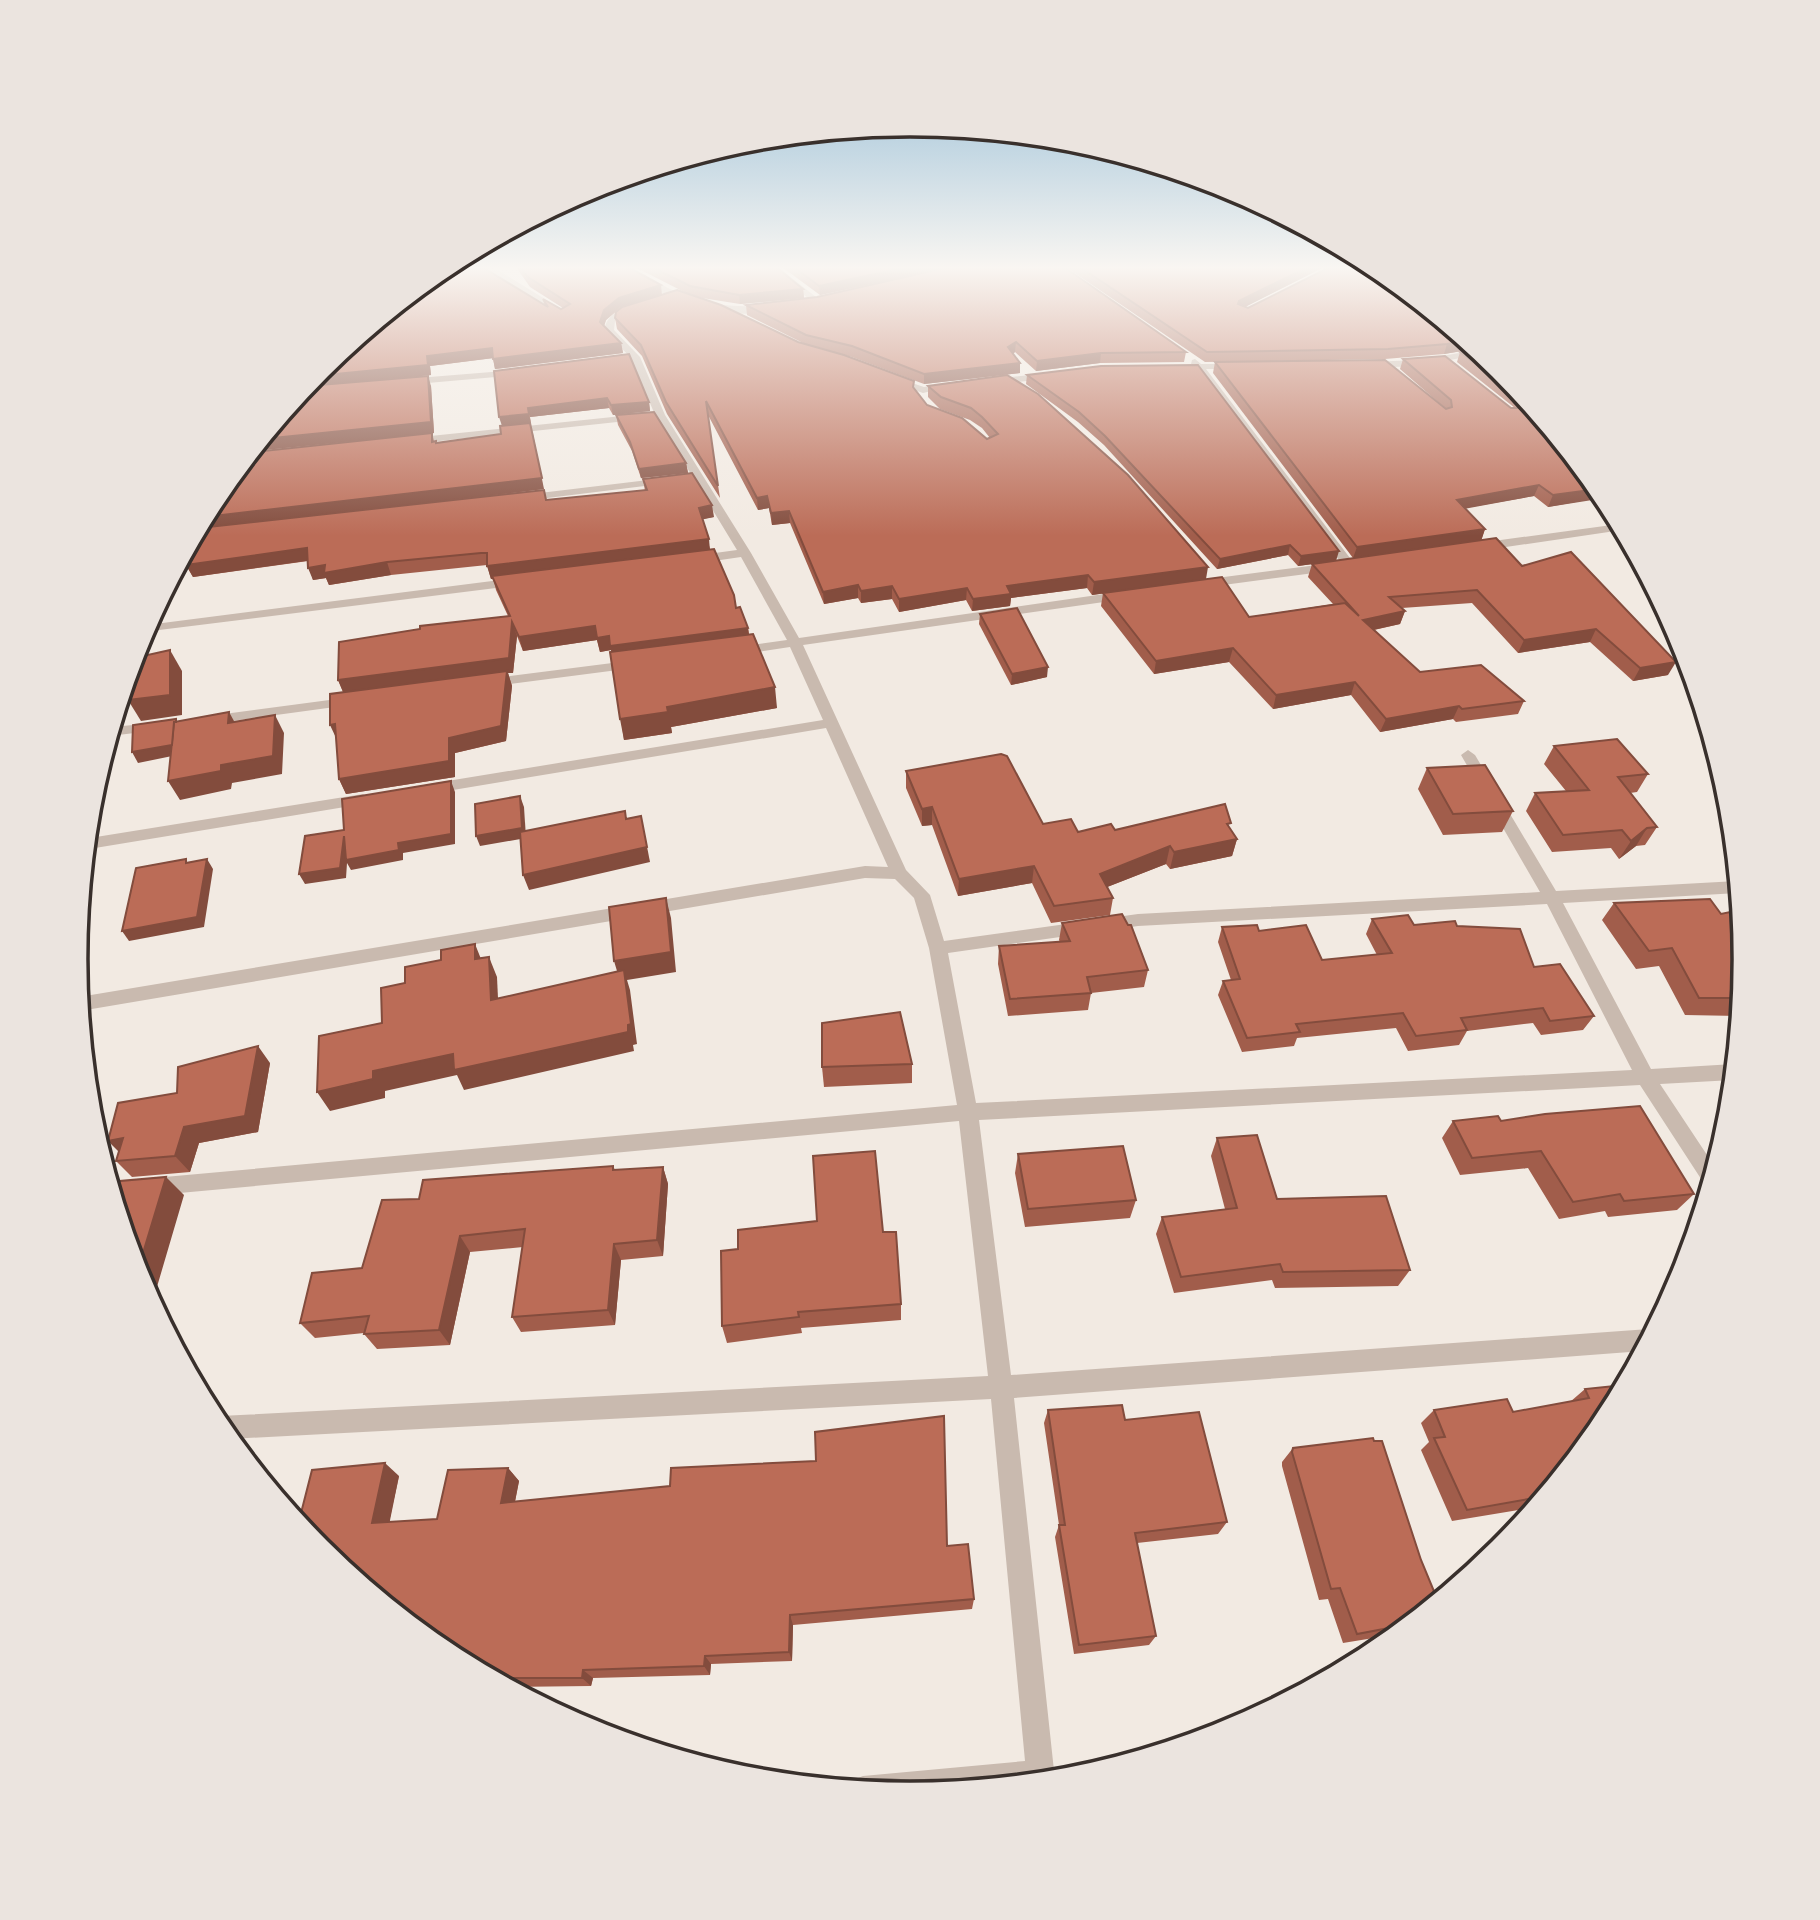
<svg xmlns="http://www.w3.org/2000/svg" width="1820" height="1920" font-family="'PT Sans',sans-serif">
	<rect width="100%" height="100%" fill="#f2eae2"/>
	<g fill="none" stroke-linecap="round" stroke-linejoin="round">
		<g fill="#c9baaf" fill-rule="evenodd">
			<path d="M483,267H493L566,312L559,314Z"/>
			<path d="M619,267C639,267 660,286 679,293C709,306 739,308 771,305L775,308C742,328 645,292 619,267Z"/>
			<path d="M769,267H778L821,301L814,303Z"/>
			<path d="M637,305L641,308L640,310L623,315L615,321L614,330L640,357L665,415L751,553L799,638L1125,591L1131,595L1125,599L803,645L906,870L930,895L944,941L1138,914L1540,892L1461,755L1468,750L1475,755L1556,891L1737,881L1738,893L1563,903L1651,1069L1734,1064L1733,1080L1660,1084L1715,1167L1709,1187L1705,1185L1640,1085L979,1120L1011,1375L1649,1329L1654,1331L1643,1351L1014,1398L1055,1780L910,1795L849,1789L853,1780L863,1776L1025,1761L991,1399L229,1439L213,1419L220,1416L988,1376L959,1121L114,1199L109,1182L957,1105L929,948L914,898L895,879L865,878L80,1011L75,960L89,819L97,824L96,837L363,794L371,799L363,804L95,848L85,996L865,866L888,867L826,728L429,794L421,789L429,784L823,720L790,647L737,655L730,651L737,647L787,640L741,557L693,564L687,560L693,556L737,550L655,415L631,358L604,330C608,312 621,310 637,305ZM1547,904L1632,1070L976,1103L948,953L1138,926Z"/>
			<path d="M1476,350L1481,354L1419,366L1367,368L1362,365L1367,362L1419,360Z"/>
			<path d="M1195,359L1201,364H1241L1243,366L1238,369H1206L1353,562V568H1345L1196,370H1178L1173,367L1191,364L1192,360Z"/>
			<path d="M517,370L520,371V375L405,385L400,382L405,379Z"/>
			<path d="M1049,373L1054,376L1052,378L993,385L988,382L993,379Z"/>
			<path d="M891,376L924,387L952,382L957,385L923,393L888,381V377Z"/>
			<path d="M641,414L646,417L645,419L411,444L406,441L411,438Z"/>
			<path d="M665,478L669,479V483L523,501L517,498L523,495Z"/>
			<path d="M1619,524L1622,530L1479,551L1473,547L1479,543Z"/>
			<path d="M1333,563L1337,564V570L1201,588L1195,584L1201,580Z"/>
			<path d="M516,578L522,582L520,585L143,632L147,625Z"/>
			<path d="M636,660L641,661V667L487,687L480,683L487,679Z"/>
			<path d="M352,697L357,698V704L209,724L202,720L209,716Z"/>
			<path d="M154,723L161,727L159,730L110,736L112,727Z"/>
		</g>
	</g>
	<g fill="#a15d4b">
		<path d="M516,267H628L662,295L688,294L641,270L629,267H776L803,289L804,298L740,304L696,297L798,342L914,381V388L927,405L987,439L990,438L982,428L970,420L940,409L928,397V386L1007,375L1206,579L1249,617L1333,604L1308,577L1312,564L1298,566L1288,555L1217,569L1104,445L1078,422L1026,384L1027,375L1336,561L1522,566L1668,675L1633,681L1590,642L1518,653L1472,603L1402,608L1405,611L1400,624L1374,630L1420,672L1524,701L1518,714L1456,722L1453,719L1380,732L1351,695L1273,709L1229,662L1154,674L1101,606L1103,593L1180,583L1092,595L1087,588L1011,598L1010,606L972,611L966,600L899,612L892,599L861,603L858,598L824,604L790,523L772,525L769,508L758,510L707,413L720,498L667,414L642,356L617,329L615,318L622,307L606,320L604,326L621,343L623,353L495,369L493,358L430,366L431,375L421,376L431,386L434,433L253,451L544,304L543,299L561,309L563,308L530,287Z"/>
		<path d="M782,267H1064L1186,352L1184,362L1100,363L1036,371L1015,352L1013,354L1020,373L924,384L852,357L807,345L747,315L746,305L817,297L918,274L820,295Z"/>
		<path d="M1066,267H1324L1245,307L1248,308L1330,267H1375L1474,349L1444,354L1385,359L1205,362Z"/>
		<path d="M1460,352L1501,370L1604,497L1548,507L1534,496L1465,508L1485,529L1481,541L1353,558L1213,373L1215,362L1446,409L1400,369L1403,359L1511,408H1515L1457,362Z"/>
		<path d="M494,371L649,402L650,411L613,415L609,408L530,417L531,423Z"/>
		<path d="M616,415L686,463L688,473L641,478L632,451L618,425Z"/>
		<path d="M432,433L434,441L437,443L544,489L496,495L546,500L645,491L643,479L714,517L702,519L710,549L736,608L748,628L749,634L777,708L671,727L672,733L624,740L611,650L600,652L597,640L523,651L517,636L513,673H508L512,686L506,741L455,753V777L346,794L339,779L343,692L338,680L508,616L496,590L493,578L491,579L487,565L391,575L329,585L326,578L313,580L308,561L193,577L186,565L200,528Z"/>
		<path d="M980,614L1047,677L1011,685L979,624Z"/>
		<path d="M1554,746L1648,774L1637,792L1630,793L1657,827L1645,845L1636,846L1619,859L1611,848L1552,852L1526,811L1535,793L1566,791L1544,764Z"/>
		<path d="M1427,768L1513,811L1502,832L1443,835L1418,789Z"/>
		<path d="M906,771L1043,824L1078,832L1115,830L1230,829L1237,839L1232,856L1170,869L1166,864L1107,887L1113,898L1110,915L1051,923L1032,883L958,896L932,825L922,826L906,788Z"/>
		<path d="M1614,903L1721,914L1745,960L1739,1016L1685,1015L1659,966L1636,969L1602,920Z"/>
		<path d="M1372,919L1414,925L1457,926L1534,967L1594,1016L1583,1030L1541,1035L1533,1023L1467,1031L1459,1045L1408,1051L1396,1028L1297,1038L1294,1046L1242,1052L1218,995L1223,981L1231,980L1218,942L1222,927L1259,931L1322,960L1377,955L1366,934Z"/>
		<path d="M1062,923L1148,970L1144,987L1091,993L1088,1010L1008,1016L998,964L999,946L1060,942L1059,940Z"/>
		<path d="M270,1063L258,1132L199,1143L190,1172L132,1177L116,1161L177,1093Z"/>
		<path d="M912,1064V1083L824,1087L822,1067Z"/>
		<path d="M1731,1096L1729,1123L1728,1126L1718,1111Z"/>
		<path d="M1453,1121H1501L1694,1194L1677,1210L1608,1217L1605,1211L1559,1219L1528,1168L1460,1175L1442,1138Z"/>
		<path d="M1217,1138L1277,1199L1410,1270L1398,1286L1275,1288L1272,1280L1174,1293L1156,1234L1162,1217L1225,1209L1211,1156Z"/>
		<path d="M1018,1154L1136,1200L1130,1218L1025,1227L1015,1173Z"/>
		<path d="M613,1166L615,1170L663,1167L668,1184L663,1256L621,1260L615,1325L521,1332L512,1317L523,1247L470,1252L450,1345L377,1349L364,1334V1333L315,1338L300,1323L362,1268L419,1199Z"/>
		<path d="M883,1232L901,1304V1320L801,1328L802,1333L727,1343L722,1326Z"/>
		<path d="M1585,1389L1604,1424L1536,1507L1452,1521L1421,1450L1429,1442L1421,1423L1434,1410L1513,1412L1570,1402Z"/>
		<path d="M1048,1410L1125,1420L1227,1522L1218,1534L1137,1543L1156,1636L1149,1645L1074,1654L1055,1537L1059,1525L1044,1423Z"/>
		<path d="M1293,1448L1421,1560L1438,1601L1398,1634L1343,1643L1328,1599L1319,1600L1282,1466V1462Z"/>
		<path d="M508,1468L519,1481L515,1502L947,1546L974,1599L972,1609L793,1625L792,1661L711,1664L710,1675L593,1678L591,1686L507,1687L446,1654L319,1550L299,1521L399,1476L389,1522L437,1519Z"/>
	</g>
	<g fill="#834c3d">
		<path d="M907,267H951L820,295L819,286Z"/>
		<path d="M1308,267H1324L1237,311L1239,301Z"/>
		<path d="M661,285L662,295L620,307L606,320L602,332L600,322L604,310L619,298Z"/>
		<path d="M803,289L804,298L740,304L739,295Z"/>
		<path d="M1465,341L1474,349L1444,354L1447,344Z"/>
		<path d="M1016,342L1015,352L1007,358L1008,347Z"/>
		<path d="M621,343L623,353L495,369L493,359Z"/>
		<path d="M492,348L494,358L430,366L431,375L306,387L315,376L427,356Z"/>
		<path d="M1101,353L1100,363L1036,371L1037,361Z"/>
		<path d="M1020,363V373L924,384V374Z"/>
		<path d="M428,376L431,386L434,433L253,451L263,439Z"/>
		<path d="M607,398L609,408L530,417L528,408Z"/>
		<path d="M649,402L650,411L613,415L611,405Z"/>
		<path d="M529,414L531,423L502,426L499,417Z"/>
		<path d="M533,434L544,489L200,529V527L205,517Z"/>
		<path d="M686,463L688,473L641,478L639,469Z"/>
		<path d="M1539,485L1534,496L1453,511L1457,500Z"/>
		<path d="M1598,489L1605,498L1548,507L1553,495Z"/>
		<path d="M767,496L769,508L758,510L757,498Z"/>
		<path d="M712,505L714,517L700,520L699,508Z"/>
		<path d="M789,511L790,523L772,525L771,513Z"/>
		<path d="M1485,529L1481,541L1353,558L1357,547Z"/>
		<path d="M709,539L710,551L491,579L487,566Z"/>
		<path d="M1290,545L1288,555L1217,569L1220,559Z"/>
		<path d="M307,548L313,560L193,577L186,565Z"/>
		<path d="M1339,551L1336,561L1298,566L1301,556Z"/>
		<path d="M387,562L391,575L329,585L326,578L313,580L308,568L325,565Z"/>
		<path d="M1208,567L1206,579L1092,595L1094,582Z"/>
		<path d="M1088,575L1087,588L1011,598L1010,606L972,611L973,599L1007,586Z"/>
		<path d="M858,585V598L824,604L823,592Z"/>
		<path d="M892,586V599L861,603V591Z"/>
		<path d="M967,588L966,600L899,612V599Z"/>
		<path d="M1405,611L1400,624L1359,633L1363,620Z"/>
		<path d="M512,622L517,636L513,673H508L512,686L506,741L455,753V777L346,794L339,779L449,738L344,694L338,680Z"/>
		<path d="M595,626L609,636L748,628L750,642L613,660L611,650L600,652L597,640L523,651L519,637Z"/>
		<path d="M1596,629L1590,642L1518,653L1524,640Z"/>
		<path d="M1233,648L1229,662L1154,674L1156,661Z"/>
		<path d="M170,650L182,671V715L141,721L128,700Z"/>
		<path d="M1676,662L1668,675L1633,681L1640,668Z"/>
		<path d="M1048,667L1047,677L1011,685L1012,674Z"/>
		<path d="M1355,682L1351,695L1273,709L1276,695Z"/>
		<path d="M775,687L777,708L671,727L672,733L624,740L620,719L667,707Z"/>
		<path d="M1459,706L1453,719L1380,732L1386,719Z"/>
		<path d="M229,712L239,730L228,723Z"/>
		<path d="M275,715L284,733L282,774L232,783L231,789L180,800L168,781Z"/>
		<path d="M176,719L182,729V754L138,763L132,752Z"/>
		<path d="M335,724L337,740L330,725Z"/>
		<path d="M451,781L455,792V844L403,853V860L351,870L347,863L346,878L305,884L299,874L344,836L398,843Z"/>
		<path d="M520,796L524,807L526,838L480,846L476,836Z"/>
		<path d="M932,807V825L922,826V809Z"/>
		<path d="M641,816L650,862L529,890L523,875Z"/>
		<path d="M1647,828L1636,846L1619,859L1631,841Z"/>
		<path d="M1237,839L1232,856L1170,869L1174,852Z"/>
		<path d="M1170,846L1166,864L1097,891L1100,874Z"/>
		<path d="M207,859L213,869L204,927L129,941L122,931Z"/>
		<path d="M1034,866L1032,883L958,896L959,879Z"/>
		<path d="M666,898L671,918L676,972L627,980L630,990L637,1044L633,1045L634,1051L464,1090L457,1075L385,1091V1098L330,1111L317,1092L620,981L614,961Z"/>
		<path d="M475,944L483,964L475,959Z"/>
		<path d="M489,957L497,977L499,1020L491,1000Z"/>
		<path d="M258,1046L270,1063L258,1132L199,1143L190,1172L175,1156L184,1127Z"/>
		<path d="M123,1138L124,1157L108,1141Z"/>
		<path d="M663,1167L668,1184L663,1256L657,1240Z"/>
		<path d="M166,1177L184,1195L154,1297L160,1303L157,1314L139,1279L137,1273Z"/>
		<path d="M460,1236L470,1252L450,1345L439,1330Z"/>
		<path d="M614,1244L621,1260L615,1325L608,1310Z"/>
		<path d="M385,1463L399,1476L387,1535L372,1523Z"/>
		<path d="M508,1468L519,1481L512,1516L501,1503Z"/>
		<path d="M790,1615L793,1625L792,1661L789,1652Z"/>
		<path d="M705,1656L711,1664L710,1675L704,1666Z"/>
		<path d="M583,1670L593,1678L591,1686L582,1678Z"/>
	</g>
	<g fill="#bb6c57" stroke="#834c3d" stroke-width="2">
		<path d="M445,267H482L548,307L543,299L561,309L570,304L528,277L520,267H628L661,285L619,298L604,310L600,322L621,343L493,359L492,348L427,356L428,365L315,376L320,369Z"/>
		<path d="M652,267H776L803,289L739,295L690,286Z"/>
		<path d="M794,267H907L819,286Z"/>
		<path d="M949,267H1064L1186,352L1101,353L1037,361L1016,342L1008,347L1020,363L924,374L852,346L806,335L746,305L817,297Z"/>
		<path d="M1080,267H1308L1239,301L1238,304L1248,308L1330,267H1372L1380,271L1465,341L1447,344L1388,349L1207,352Z"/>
		<path d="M677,290L721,305L798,342L844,355L914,381L913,387L927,405L962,418L987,439L998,434L982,417L971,408L941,397L928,386L1007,375L1038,394L1128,475L1208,567L1094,582L1088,575L1007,586L1011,594L973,599L967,588L899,599L892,586L861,591L858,585L823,592L789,511L771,513L767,496L757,498L706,401L718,486L666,402L641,345L615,318L616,312L622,307Z"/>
		<path d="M1474,349L1501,370L1598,489L1553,495L1539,485L1457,500L1485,529L1357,547L1215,362L1385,360L1446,409L1452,407L1451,400L1403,359L1445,356L1511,408H1523V400L1460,352Z"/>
		<path d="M629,354L649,402L611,405L607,398L528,408L529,414L499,417L494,371Z"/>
		<path d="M1198,365L1339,551L1301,556L1290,545L1220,559L1105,436L1079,412L1027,375L1101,366Z"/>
		<path d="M428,376L431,422L263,439L307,386Z"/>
		<path d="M654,412L686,463L639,469L630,442L616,415Z"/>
		<path d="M530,423L542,478L205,517L216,496L253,452L432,433V442L436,441V443L501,434L500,426Z"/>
		<path d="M692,473L712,505L699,508L709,539L487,566V553H481L387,562L324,573L325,565L308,568L307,548L186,565L190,545L199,528L544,490L546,500L647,490L643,479Z"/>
		<path d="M1496,538L1522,566L1571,552L1676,662L1640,668L1596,629L1524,640L1477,590L1389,597L1405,611L1363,620L1420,672L1481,665L1524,701L1462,709L1459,706L1386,719L1355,682L1276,695L1233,648L1156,661L1103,593L1222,577L1249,617L1345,603L1359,616L1312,564Z"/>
		<path d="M714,549L734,595L736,608L740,607L748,628L610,646L609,636L597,638L595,626L519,637L512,622L509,658L338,680L339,642L420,629V626L510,616L492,576Z"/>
		<path d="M1017,608L1048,667L1012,674L980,614Z"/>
		<path d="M753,634L775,687L667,707L668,712L620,719L610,652Z"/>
		<path d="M170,650V695L128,700L134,658Z"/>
		<path d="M507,671L501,726L449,738V761L339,779L335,724L330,725V694Z"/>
		<path d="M229,712L228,723L275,715L273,756L221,765V771L168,781L174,722Z"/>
		<path d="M176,719V722H174L172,745L132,752L133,725Z"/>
		<path d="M1617,739L1648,774L1618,777L1657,827L1647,828L1631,841L1622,830L1563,835L1535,793L1589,790L1554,746Z"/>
		<path d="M1001,754L1007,756L1043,824L1071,819L1078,832L1111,824L1115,830L1225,804L1231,823L1227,824L1237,839L1174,852L1170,846L1100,874L1113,898L1054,906L1034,866L959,879L932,807L922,809L906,771Z"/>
		<path d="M1485,765L1513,811L1453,814L1427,768Z"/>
		<path d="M451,781V834L398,843L399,850L346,860L344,836L340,868L299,874L305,836L344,830L342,799Z"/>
		<path d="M520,796L522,828L476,836L475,804Z"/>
		<path d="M625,811L626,819L641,816L647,847L523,875L520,832Z"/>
		<path d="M186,859V863L207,859L197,917L122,931L136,868Z"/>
		<path d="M666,898L671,952L614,961L609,907Z"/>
		<path d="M1710,899L1721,914L1740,910L1745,960L1741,998H1699L1672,948L1649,951L1614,903Z"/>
		<path d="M1122,914L1128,925H1131L1148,970L1087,977L1091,993L1010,999L999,946L1070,941L1062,923Z"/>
		<path d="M1408,915L1414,925L1455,921L1457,926L1520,929L1534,967L1560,964L1594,1016L1550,1021L1543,1008L1461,1018L1467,1030L1416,1036L1403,1013L1296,1024L1300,1032L1247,1038L1223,981L1240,979L1222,927L1257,925L1259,931L1306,925L1322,960L1392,953L1372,919Z"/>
		<path d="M475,944V959L489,957L491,1000L624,970L631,1024L628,1025V1032L454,1070L453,1054L373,1071V1079L317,1092L319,1036L382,1023L381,988L405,983V967L441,960V950Z"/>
		<path d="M900,1012L912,1064L822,1067V1023Z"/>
		<path d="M258,1046L245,1116L184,1127L175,1156L116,1161L123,1138L108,1141L118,1103L177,1093L178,1067Z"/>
		<path d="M1640,1106L1694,1194L1624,1201L1620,1194L1573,1202L1541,1151L1472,1158L1453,1121L1498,1116L1501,1121L1545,1114Z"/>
		<path d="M1257,1135L1277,1199L1386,1196L1410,1270L1283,1272L1280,1264L1181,1277L1162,1217L1237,1208L1217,1138Z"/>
		<path d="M1123,1146L1136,1200L1028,1209L1018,1154Z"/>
		<path d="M875,1151L883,1232H896L901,1304L798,1312L799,1317L722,1326L721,1251L738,1249V1230L817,1221L813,1156Z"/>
		<path d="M613,1166V1170L663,1167L657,1240L614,1244L608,1310L512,1317L525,1229L460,1236L439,1330L364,1334L369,1316L300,1323L312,1273L362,1268L382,1200L419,1199L423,1180Z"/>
		<path d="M166,1177L137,1273L109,1182Z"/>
		<path d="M1625,1385L1604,1424L1545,1496L1467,1510L1434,1438L1445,1437L1434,1410L1507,1399L1513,1412L1589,1398L1585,1389Z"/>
		<path d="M1122,1405L1125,1420L1199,1412L1227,1522L1135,1533L1156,1636L1079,1645L1059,1525H1065L1048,1410Z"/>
		<path d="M944,1416L947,1546L968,1544L974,1599L790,1615L789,1652L705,1656L704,1666L583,1670L582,1678H492L446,1654L347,1573L349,1566L340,1567L319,1550L296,1521H299L312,1470L385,1463L372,1523L437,1519L448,1470L508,1468L501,1503L670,1486L671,1468L816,1461L815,1432Z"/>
		<path d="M1373,1438L1374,1441H1382L1421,1560L1438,1601L1410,1624L1357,1634L1340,1588L1331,1589L1292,1452L1293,1448Z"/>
	</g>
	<linearGradient id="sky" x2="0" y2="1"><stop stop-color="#80b1d0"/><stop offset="0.5" stop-color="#f9f6f2"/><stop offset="1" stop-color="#f9f6f2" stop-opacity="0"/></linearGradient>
	<rect width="1820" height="536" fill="url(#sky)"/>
	<path d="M0 0H1820V1920H0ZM88 959a822 822 0 1 1 1644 0a822 822 0 1 1-1644 0Z" fill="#ebe4df" fill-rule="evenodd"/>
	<path fill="none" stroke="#39302c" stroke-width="3.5" d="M88 959a822 822 0 1 1 1644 0a822 822 0 1 1-1644 0Z"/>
</svg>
